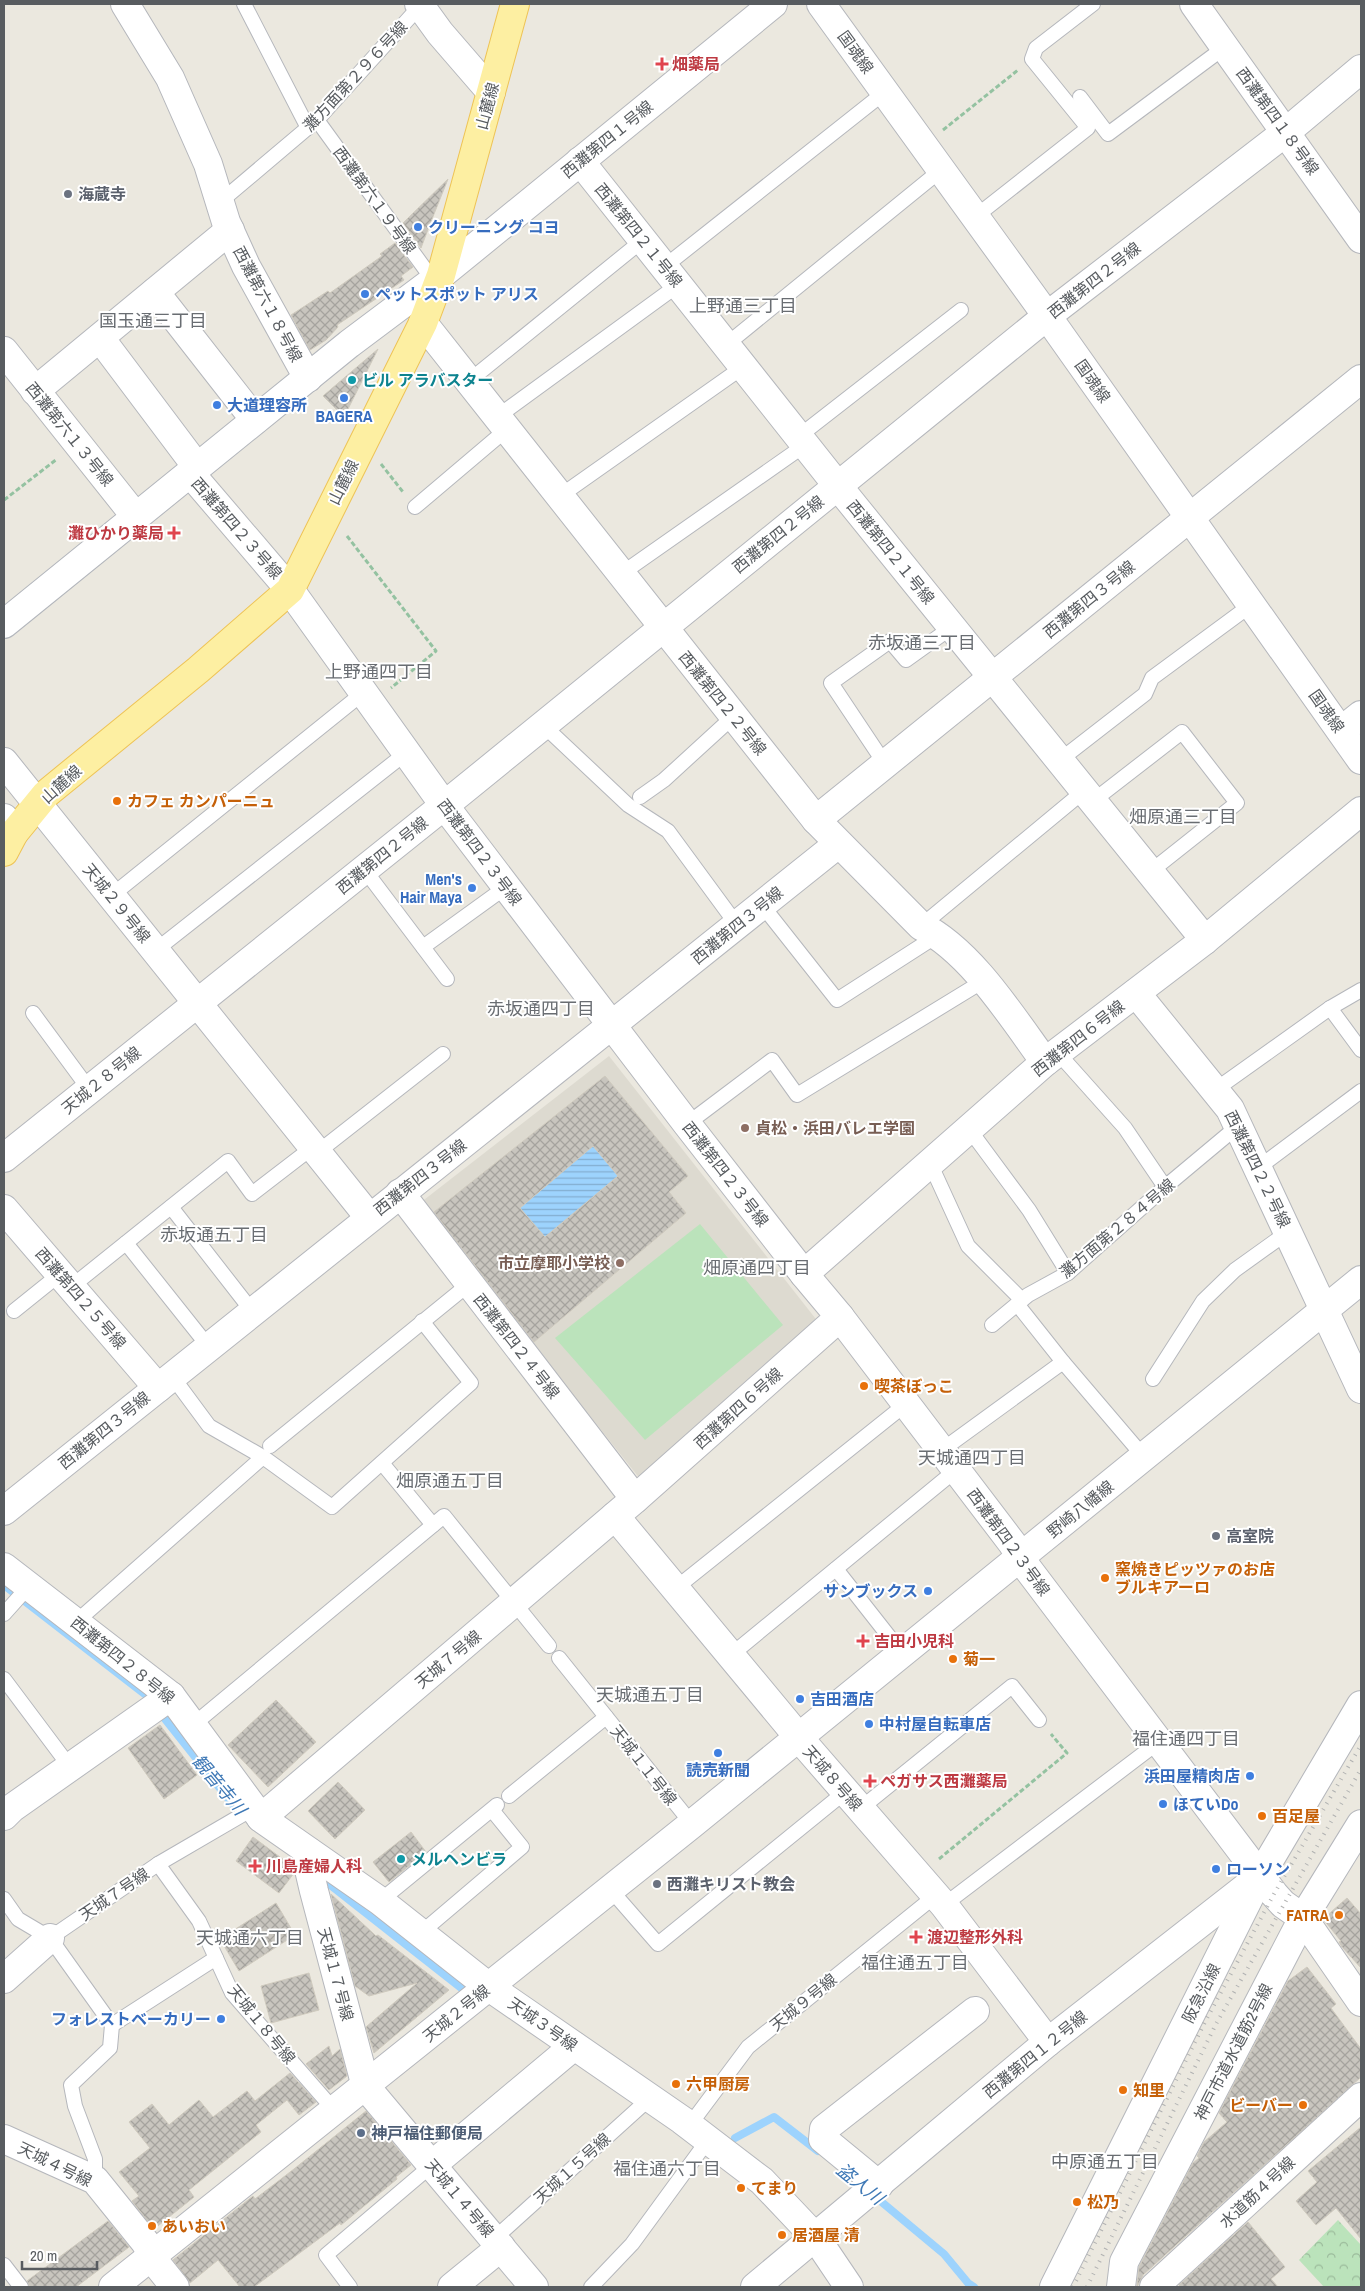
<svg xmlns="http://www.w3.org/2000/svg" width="1365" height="2291" font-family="'Archivo Narrow','Noto Sans JP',sans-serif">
	<defs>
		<pattern id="park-crowns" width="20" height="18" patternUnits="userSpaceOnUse" patternTransform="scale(1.25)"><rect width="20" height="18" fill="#bbe3bb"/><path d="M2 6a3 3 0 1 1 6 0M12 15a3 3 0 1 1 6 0" fill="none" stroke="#9bbb9b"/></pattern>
		<pattern id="water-rules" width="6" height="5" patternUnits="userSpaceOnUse" patternTransform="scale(1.25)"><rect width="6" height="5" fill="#9dd3fd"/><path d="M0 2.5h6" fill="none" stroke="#83aed0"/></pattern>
		<pattern id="building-cross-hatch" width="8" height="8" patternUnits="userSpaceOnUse" patternTransform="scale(1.25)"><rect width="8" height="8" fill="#c8c5be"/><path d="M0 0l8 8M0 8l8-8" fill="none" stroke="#a5a39e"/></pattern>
	</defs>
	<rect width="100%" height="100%" fill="#ebe8df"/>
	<path fill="#dddad0" d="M609,1056L819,1323L641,1480L420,1203Z"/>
	<path fill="url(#park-crowns)" d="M1338,2220L1361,2245V2287H1324L1299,2260Z"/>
	<path fill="#bbe3bb" d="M700,1224L783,1325L645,1440L555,1338Z"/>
	<path fill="url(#water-rules)" d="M593,1146L618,1176L545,1237L520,1208Z"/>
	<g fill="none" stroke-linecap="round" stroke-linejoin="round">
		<g stroke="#9dd3fd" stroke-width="8">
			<path d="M4,1585L146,1695L238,1811L244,1816"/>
			<path d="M319,1876L469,1994"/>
			<path d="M735,2138L774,2117L818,2151"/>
			<path d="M872,2194L944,2254L968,2283L974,2287"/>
		</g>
	</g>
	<g fill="url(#building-cross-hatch)" stroke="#cfcabe" fill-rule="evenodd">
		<path d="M448,179L430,224L421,248L403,223Z"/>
		<path d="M395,243L413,267L401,276L404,280L337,325L338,327L326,340L310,350L291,315L328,291L330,293L382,256L380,254Z"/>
		<path d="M378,349L344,417L323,396Z"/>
		<path d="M605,1076L688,1176L669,1192L686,1213L534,1342L434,1212ZM593,1146L618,1176L545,1237L520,1208Z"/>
		<path d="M276,1700L316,1742L268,1787L228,1745Z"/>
		<path d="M160,1725L197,1775L164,1799L128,1748Z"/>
		<path d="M338,1782L365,1810L335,1839L308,1811Z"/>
		<path d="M411,1832L426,1852L389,1882L373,1862Z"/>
		<path d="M253,1837L292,1866L294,1873L279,1893L236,1861Z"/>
		<path d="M331,1894L376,1936L378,1935L449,1990L374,2053L366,2027L417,1983L369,1996L355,1986Z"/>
		<path d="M1347,1898L1361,1914V1968L1342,1947L1339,1942L1341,1941L1323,1919Z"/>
		<path d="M276,1903L295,1935L239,1971L220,1939Z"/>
		<path d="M1307,1967L1336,2004L1331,2008L1361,2049V2077L1143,2275L1137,2287L1139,2267L1193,2163L1199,2158L1197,2156L1204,2142L1227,2122L1219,2113L1288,1981Z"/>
		<path d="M309,1973L319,2010L271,2023L261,1986Z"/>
		<path d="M329,2046L332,2056L340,2049L347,2076L329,2090L306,2064Z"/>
		<path d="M290,2073L316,2102L299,2115L287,2100L256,2125L261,2132L189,2190L194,2197L154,2229L132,2201L139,2196L119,2172L150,2148L129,2122L152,2104L169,2125L199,2100L213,2117L247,2091L255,2101Z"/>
		<path d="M366,2111L411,2165L396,2177L397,2179L341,2225L340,2223L254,2287H240L218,2260L190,2283L173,2260L253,2196L255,2199L294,2169Z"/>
		<path d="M1361,2127V2239L1336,2208L1316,2225L1296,2201L1317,2182L1308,2171Z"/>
		<path d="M108,2221L129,2247L76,2287H30L27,2281Z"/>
		<path d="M1248,2222L1285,2267L1271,2279L1278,2287H1181L1179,2285Z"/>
	</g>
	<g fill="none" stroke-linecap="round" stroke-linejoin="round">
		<defs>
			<g id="lane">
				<path d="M244,4L308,128"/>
				<path d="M1080,97L1108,134L1225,47"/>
				<path d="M317,120L433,280"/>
				<path d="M220,202L317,120L420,6"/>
				<path d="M975,217L1088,128L1032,59L1036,48L1093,4"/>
				<path d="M664,267L885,92"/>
				<path d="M726,345L941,170"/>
				<path d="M469,381L643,240"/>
				<path d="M497,417L678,285"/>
				<path d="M798,437L961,310"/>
				<path d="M560,496L743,367"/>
				<path d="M415,507L507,429"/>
				<path d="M621,574L805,445"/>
				<path d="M543,725L628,805L668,831L737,925"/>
				<path d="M1060,760L1145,694L1152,678L1251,605"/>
				<path d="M885,764L831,683L890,641L906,660L952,627"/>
				<path d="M640,797L664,780L734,716"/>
				<path d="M1093,801L1182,732L1237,803L1150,872"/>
				<path d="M364,869L447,979"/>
				<path d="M111,896L363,693"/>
				<path d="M762,905L837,1000L938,935"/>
				<path d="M921,926L1084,791"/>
				<path d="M423,947L506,887"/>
				<path d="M156,950L406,753"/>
				<path d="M1330,1008L1361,1050"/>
				<path d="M33,1013L89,1089"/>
				<path d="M1058,1053L1125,1128L1165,1187"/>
				<path d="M1215,1090L1330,1008L1361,990"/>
				<path d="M687,1124L772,1060L797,1095L985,980"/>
				<path d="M969,1129L1029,1210L1068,1273"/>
				<path d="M318,1152L443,1054"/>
				<path d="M930,1163L968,1246L1022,1300"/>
				<path d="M1258,1168L1361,1091"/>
				<path d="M171,1207L252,1311"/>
				<path d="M126,1243L208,1346"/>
				<path d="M71,1287L228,1161L252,1194L313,1147"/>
				<path d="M1017,1304L1063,1362"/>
				<path d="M14,1311L60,1274"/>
				<path d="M992,1325L1028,1295L1068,1273L1165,1187L1238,1126"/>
				<path d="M172,1376L209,1426L263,1457L332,1507L471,1383L422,1321"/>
				<path d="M1153,1379L1203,1301L1235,1270L1288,1232"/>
				<path d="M270,1446L469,1284"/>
				<path d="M942,1450L1063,1362L1144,1457"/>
				<path d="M382,1463L433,1525"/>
				<path d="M836,1569L902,1653"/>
				<path d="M676,1588L906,1404"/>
				<path d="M4,1614L29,1586"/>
				<path d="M76,1622L263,1457"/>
				<path d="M731,1655L956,1470"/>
				<path d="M559,1658L692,1824"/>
				<path d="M4,1679L70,1767"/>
				<path d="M193,1725L444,1516L549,1646"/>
				<path d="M509,1796L606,1717"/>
				<path d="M860,1809L1012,1686L1039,1720"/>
				<path d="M158,1864L199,1921L216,1958"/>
				<path d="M610,1889L658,1944L845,1792"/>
				<path d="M4,1899L18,1919L50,1938L112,2025L110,2048L71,2085L75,2106L95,2159V2180"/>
				<path d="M380,1901L497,1805"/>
				<path d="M944,1905L1160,1741"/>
				<path d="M429,1926L522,1847L492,1810"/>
				<path d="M50,1938L158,1864L254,1808"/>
				<path d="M112,2025L216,1958L232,1993L335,2111"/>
				<path d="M689,2126L748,2047L935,1896"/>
				<path d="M494,2239L650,2098"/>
				<path d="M4,2265L21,2287"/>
				<path d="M350,2287L326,2255L432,2165"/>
				<path d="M591,2287L632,2244L708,2140"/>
			</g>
			<g id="street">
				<path d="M125,4L170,78L208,164L226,222L246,266L308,378"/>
				<path d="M419,4L440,33L491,92"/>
				<path d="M821,4L1047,316L1361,760"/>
				<path d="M1194,4L1361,239"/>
				<path d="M580,161L837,485L1205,940"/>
				<path d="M441,275L773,4"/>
				<path d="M155,292L255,420"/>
				<path d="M423,323L816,820L921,926C971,951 1012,1017 1045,1062"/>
				<path d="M100,338L197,467"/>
				<path d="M4,351L136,517"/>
				<path d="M35,391L230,230"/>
				<path d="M190,473L290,590L444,805L687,1124L804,1274L840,1317L1012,1543L1028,1569L1274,1894L1283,1904L1303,1918L1361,2002"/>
				<path d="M1341,731L1361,715"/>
				<path d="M4,762L369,1217"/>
				<path d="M4,818L14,833"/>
				<path d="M816,820L1361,379"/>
				<path d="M1136,993L1230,1109L1361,1389"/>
				<path d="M4,1158L456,796L1047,316L1286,132L1361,69"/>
				<path d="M400,1193L635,1499"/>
				<path d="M4,1209L158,1388"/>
				<path d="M804,1274L1045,1062L1205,940L1361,811"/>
				<path d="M4,1511L838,844"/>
				<path d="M615,1516L806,1746L944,1905L1048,2042"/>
				<path d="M4,1567L171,1696L261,1818L380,1901L489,1987L682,2120L762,2181L816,2238L849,2287"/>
				<path d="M4,1816L12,1808L171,1696"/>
				<path d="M261,1818L635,1499L840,1317"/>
				<path d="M309,1852L307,1861L314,1891L366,2087L534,2287"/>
				<path d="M4,1979L50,1938"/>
				<path d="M4,2139L95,2180L145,2242L148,2247L151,2257L175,2287"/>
				<path d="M432,2165L574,2046"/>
				<path d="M879,2185L823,2139L824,2129L975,2011"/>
				<path d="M113,2287L692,1824L1361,1280"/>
				<path d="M452,2287L501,2247"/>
				<path d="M755,2287L1048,2042L1254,1881"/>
				<path d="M1054,2287L1260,1876L1361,1705"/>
				<path d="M1121,2287L1124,2262L1303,1918L1361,1824"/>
				<path d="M1154,2287L1361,2097"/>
			</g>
			<path id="secondary" d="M4,624L349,344L441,275"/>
			<path id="primary" d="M4,852L14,833L46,794L198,670L290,590L423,323L441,275L515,4"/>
		</defs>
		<use href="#lane" stroke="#b5b7bc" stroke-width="16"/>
		<use href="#street" stroke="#b5b7bc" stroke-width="30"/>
		<use href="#secondary" stroke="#b3b6bc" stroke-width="30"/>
		<use href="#primary" stroke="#eec355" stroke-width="30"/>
		<g stroke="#94c2a1" stroke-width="3" stroke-dasharray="5 2.5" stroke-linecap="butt">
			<path d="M943,130L1018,70"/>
			<path d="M381,464L403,492"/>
			<path d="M4,500L57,459"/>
			<path d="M347,536L436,651L391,688"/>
			<path d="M939,1859L1067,1753L1051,1734"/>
		</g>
		<use href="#lane" stroke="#fff" stroke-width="14"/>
		<use href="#street" stroke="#fff" stroke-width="28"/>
		<use href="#secondary" stroke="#fff" stroke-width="28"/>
		<use href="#primary" stroke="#fdefa2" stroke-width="28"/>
		<g stroke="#b1b2b2" stroke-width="4" stroke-dasharray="1 6" stroke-linecap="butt">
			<path d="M1073,2287L1206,2020L1274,1894L1361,1745"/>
			<path d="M1087,2287L1216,2024L1361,1769"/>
		</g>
	</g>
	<g fill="#e0444e" stroke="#fff" stroke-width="2">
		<path d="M659.5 56.5h5v5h5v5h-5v5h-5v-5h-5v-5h5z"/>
		<path d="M171.5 525.5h5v5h5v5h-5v5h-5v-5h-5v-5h5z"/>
		<path d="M860.5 1633.5h5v5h5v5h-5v5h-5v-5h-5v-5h5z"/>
		<path d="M867.5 1773.5h5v5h5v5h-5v5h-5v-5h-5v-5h5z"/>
		<path d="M252.5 1858.5h5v5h5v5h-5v5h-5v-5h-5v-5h5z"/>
		<path d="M913.5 1929.5h5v5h5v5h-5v5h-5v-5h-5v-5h5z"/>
	</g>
	<g fill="#6b7280" stroke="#fff" stroke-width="2">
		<circle cx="68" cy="194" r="5"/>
		<circle cx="1216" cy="1536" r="5"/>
		<circle cx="657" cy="1884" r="5"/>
	</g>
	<g fill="#3f7fe0" stroke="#fff" stroke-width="2">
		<circle cx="418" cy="227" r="5"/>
		<circle cx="365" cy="294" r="5"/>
		<circle cx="344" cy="398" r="5"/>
		<circle cx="217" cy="405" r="5"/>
		<circle cx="472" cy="888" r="5"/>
		<circle cx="928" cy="1591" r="5"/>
		<circle cx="800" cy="1699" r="5"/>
		<circle cx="869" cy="1724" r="5"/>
		<circle cx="718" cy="1753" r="5"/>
		<circle cx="1250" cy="1776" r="5"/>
		<circle cx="1163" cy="1804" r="5"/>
		<circle cx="1216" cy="1869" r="5"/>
		<circle cx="221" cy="2019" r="5"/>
	</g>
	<g fill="#0f9aa8" stroke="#fff" stroke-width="2">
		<circle cx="352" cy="380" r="5"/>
		<circle cx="401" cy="1859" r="5"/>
	</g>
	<g fill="#e8710a" stroke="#fff" stroke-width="2">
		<circle cx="117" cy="801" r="5"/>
		<circle cx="864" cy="1386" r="5"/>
		<circle cx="1105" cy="1578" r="5"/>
		<circle cx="953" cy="1659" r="5"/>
		<circle cx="1262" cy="1816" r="5"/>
		<circle cx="1339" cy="1915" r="5"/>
		<circle cx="676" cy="2084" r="5"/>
		<circle cx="1123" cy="2090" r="5"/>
		<circle cx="1303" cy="2105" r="5"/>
		<circle cx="741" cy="2188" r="5"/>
		<circle cx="1077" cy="2202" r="5"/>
		<circle cx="152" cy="2226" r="5"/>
		<circle cx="782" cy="2235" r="5"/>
	</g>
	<g fill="#8d6e63" stroke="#fff" stroke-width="2">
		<circle cx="745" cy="1128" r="5"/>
		<circle cx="620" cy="1263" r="5"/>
	</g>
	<circle fill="#5c6f8a" stroke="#fff" stroke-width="2" cx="361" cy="2133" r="5"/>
	<g text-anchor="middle" stroke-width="4" stroke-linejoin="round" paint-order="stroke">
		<g font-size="16" fill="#585c60" stroke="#fff">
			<text transform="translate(856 52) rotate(54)" y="6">国魂線</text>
			<text transform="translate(355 76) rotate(-47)" y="6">灘方面第２９６号線</text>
			<text transform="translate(487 106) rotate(-75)" y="6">山麓線</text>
			<text transform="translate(1278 121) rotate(54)" y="6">西灘第四１８号線</text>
			<text transform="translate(607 139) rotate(-39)" y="6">西灘第四１号線</text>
			<text transform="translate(375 200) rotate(54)" y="6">西灘第六１９号線</text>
			<text transform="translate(639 235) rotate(51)" y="6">西灘第四２１号線</text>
			<text transform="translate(1094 280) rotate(-38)" y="6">西灘第四２号線</text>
			<text transform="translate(268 304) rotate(62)" y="6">西灘第六１８号線</text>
			<text transform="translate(1093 381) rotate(55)" y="6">国魂線</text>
			<text transform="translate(70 434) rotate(51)" y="6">西灘第六１３号線</text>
			<text transform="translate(343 482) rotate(-64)" y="6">山麓線</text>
			<text transform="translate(237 528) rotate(49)" y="6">西灘第四２３号線</text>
			<text transform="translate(778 534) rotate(-39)" y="6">西灘第四２号線</text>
			<text transform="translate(891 552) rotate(51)" y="6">西灘第四２１号線</text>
			<text transform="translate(1089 599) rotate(-39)" y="6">西灘第四３号線</text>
			<text transform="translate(723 703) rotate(51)" y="6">西灘第四２２号線</text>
			<text transform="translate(1327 711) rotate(55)" y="6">国魂線</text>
			<text transform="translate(61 784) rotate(-42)" y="6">山麓線</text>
			<text transform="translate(480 852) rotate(53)" y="6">西灘第四２３号線</text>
			<text transform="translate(382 855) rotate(-39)" y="6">西灘第四２号線</text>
			<text transform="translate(117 903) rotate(51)" y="6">天城２９号線</text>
			<text transform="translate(737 925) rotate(-39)" y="6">西灘第四３号線</text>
			<text transform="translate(1078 1038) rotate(-38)" y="6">西灘第四６号線</text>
			<text transform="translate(101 1080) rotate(-39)" y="6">天城２８号線</text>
			<text transform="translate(1258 1169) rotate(64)" y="6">西灘第四２２号線</text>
			<text transform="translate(726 1174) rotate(52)" y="6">西灘第四２３号線</text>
			<text transform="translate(420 1177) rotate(-38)" y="6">西灘第四３号線</text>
			<text transform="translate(1117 1228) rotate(-40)" y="6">灘方面第２８４号線</text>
			<text transform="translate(81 1298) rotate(49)" y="6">西灘第四２５号線</text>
			<text transform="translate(517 1346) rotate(52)" y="6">西灘第四２４号線</text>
			<text transform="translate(738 1408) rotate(-42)" y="6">西灘第四６号線</text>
			<text transform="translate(104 1430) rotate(-39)" y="6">西灘第四３号線</text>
			<text transform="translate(1080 1509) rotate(-39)" y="6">野崎八幡線</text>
			<text transform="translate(1009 1542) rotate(54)" y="6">西灘第四２３号線</text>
			<text transform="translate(448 1659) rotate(-40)" y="6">天城７号線</text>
			<text transform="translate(123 1660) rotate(39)" y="6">西灘第四２８号線</text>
			<text transform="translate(644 1765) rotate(52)" y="6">天城１１号線</text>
			<text transform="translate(833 1778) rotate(49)" y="6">天城８号線</text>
			<text transform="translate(114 1894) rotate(-34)" y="6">天城７号線</text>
			<text transform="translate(336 1974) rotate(75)" y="6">天城１７号線</text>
			<text transform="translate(1201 1993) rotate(-63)" y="6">阪急沿線</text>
			<text transform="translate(803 2002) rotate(-39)" y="6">天城９号線</text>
			<text transform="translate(456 2013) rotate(-39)" y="6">天城２号線</text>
			<text transform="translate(262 2024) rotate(51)" y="6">天城１８号線</text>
			<text transform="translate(543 2024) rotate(35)" y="6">天城３号線</text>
			<text transform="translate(1233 2052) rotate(-63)" y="6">神戸市道水道筋2号線</text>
			<text transform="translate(1035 2054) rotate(-39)" y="6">西灘第四１２号線</text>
			<text transform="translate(55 2164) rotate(26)" y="6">天城４号線</text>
			<text transform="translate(572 2168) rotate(-42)" y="6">天城１５号線</text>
			<text transform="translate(1257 2192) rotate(-43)" y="6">水道筋４号線</text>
			<text transform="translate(460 2198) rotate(50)" y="6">天城１４号線</text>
		</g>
		<g font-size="16" font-weight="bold" fill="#be3a42" stroke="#fff" text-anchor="start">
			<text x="672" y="70">畑薬局</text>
			<text x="164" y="539" text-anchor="end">灘ひかり薬局</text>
			<text x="874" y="1647">吉田小児科</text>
			<text x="880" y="1787">ペガサス西灘薬局</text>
			<text x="266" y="1872">川島産婦人科</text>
			<text x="927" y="1943">渡辺整形外科</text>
		</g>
		<g font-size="16" font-weight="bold" fill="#5b616d" stroke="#fff" text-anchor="start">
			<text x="78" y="200">海蔵寺</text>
			<text x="1226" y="1542">高室院</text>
			<text x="667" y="1890">西灘キリスト教会</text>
		</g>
		<g font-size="16" font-weight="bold" fill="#366cbe" stroke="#fff" text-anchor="start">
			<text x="428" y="233">クリーニング コヨ</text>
			<text x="375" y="300">ペットスポット アリス</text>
			<text x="227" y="411">大道理容所</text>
			<text x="344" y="422" text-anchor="middle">BAGERA</text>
			<text x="462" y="885" text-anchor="end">Men's<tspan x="462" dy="18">Hair Maya</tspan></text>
			<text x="918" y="1597" text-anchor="end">サンブックス</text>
			<text x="810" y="1705">吉田酒店</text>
			<text x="879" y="1730">中村屋自転車店</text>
			<text x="718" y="1776" text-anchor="middle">読売新聞</text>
			<text x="1240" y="1782" text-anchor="end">浜田屋精肉店</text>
			<text x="1173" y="1810">ほていDo</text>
			<text x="1226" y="1875">ローソン</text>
			<text x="211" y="2025" text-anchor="end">フォレストベーカリー</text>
		</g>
		<g font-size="16" font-weight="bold" fill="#0d838f" stroke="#fff" text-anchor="start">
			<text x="362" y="386">ビル アラバスター</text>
			<text x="411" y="1865">メルヘンビラ</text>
		</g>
		<g font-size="16" font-weight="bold" fill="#c56008" stroke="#fff" text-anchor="start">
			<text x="127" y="807">カフェ カンパーニュ</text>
			<text x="874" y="1392">喫茶ぼっこ</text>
			<text x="1115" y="1575">窯焼きピッツァのお店<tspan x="1115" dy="18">ブルキアーロ</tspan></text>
			<text x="963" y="1665">菊一</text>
			<text x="1272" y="1822">百足屋</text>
			<text x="1329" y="1921" text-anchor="end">FATRA</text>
			<text x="686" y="2090">六甲厨房</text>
			<text x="1133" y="2096">知里</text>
			<text x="1293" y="2111" text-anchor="end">ビーバー</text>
			<text x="751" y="2194">てまり</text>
			<text x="1087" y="2208">松乃</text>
			<text x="162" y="2232">あいおい</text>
			<text x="792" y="2241">居酒屋 清</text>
		</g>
		<g font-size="16" font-weight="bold" fill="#785e54" stroke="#fff" text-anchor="start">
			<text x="755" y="1134">貞松・浜田バレエ学園</text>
			<text x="610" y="1269" text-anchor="end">市立摩耶小学校</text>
		</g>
		<g font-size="16" font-weight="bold" fill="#4e5e75" stroke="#fff" text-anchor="start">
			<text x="371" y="2139">神戸福住郵便局</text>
		</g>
		<g font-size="18" fill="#696d72" stroke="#fff">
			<text x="743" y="312">上野通三丁目</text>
			<text x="153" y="327">国玉通三丁目</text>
			<text x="922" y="649">赤坂通三丁目</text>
			<text x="379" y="678">上野通四丁目</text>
			<text x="1183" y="823">畑原通三丁目</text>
			<text x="541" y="1015">赤坂通四丁目</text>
			<text x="214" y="1241">赤坂通五丁目</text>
			<text x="757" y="1274">畑原通四丁目</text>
			<text x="972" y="1464">天城通四丁目</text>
			<text x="450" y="1487">畑原通五丁目</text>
			<text x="650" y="1701">天城通五丁目</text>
			<text x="1186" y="1745">福住通四丁目</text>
			<text x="250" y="1944">天城通六丁目</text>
			<text x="915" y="1969">福住通五丁目</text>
			<text x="1105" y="2168">中原通五丁目</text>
			<text x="667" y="2175">福住通六丁目</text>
		</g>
		<g font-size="18" font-style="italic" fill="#3f79b6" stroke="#fff">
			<text transform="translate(219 1785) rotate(50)" y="6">観音寺川</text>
			<text transform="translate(860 2184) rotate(39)" y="6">盗人川</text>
		</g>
	</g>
	<rect width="1365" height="2291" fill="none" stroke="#585c60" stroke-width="10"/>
	<path d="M22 2261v8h75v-8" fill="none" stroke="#585c60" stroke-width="2.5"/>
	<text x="30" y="2261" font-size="15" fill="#585c60" stroke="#ffffff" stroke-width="4" paint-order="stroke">20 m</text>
</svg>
